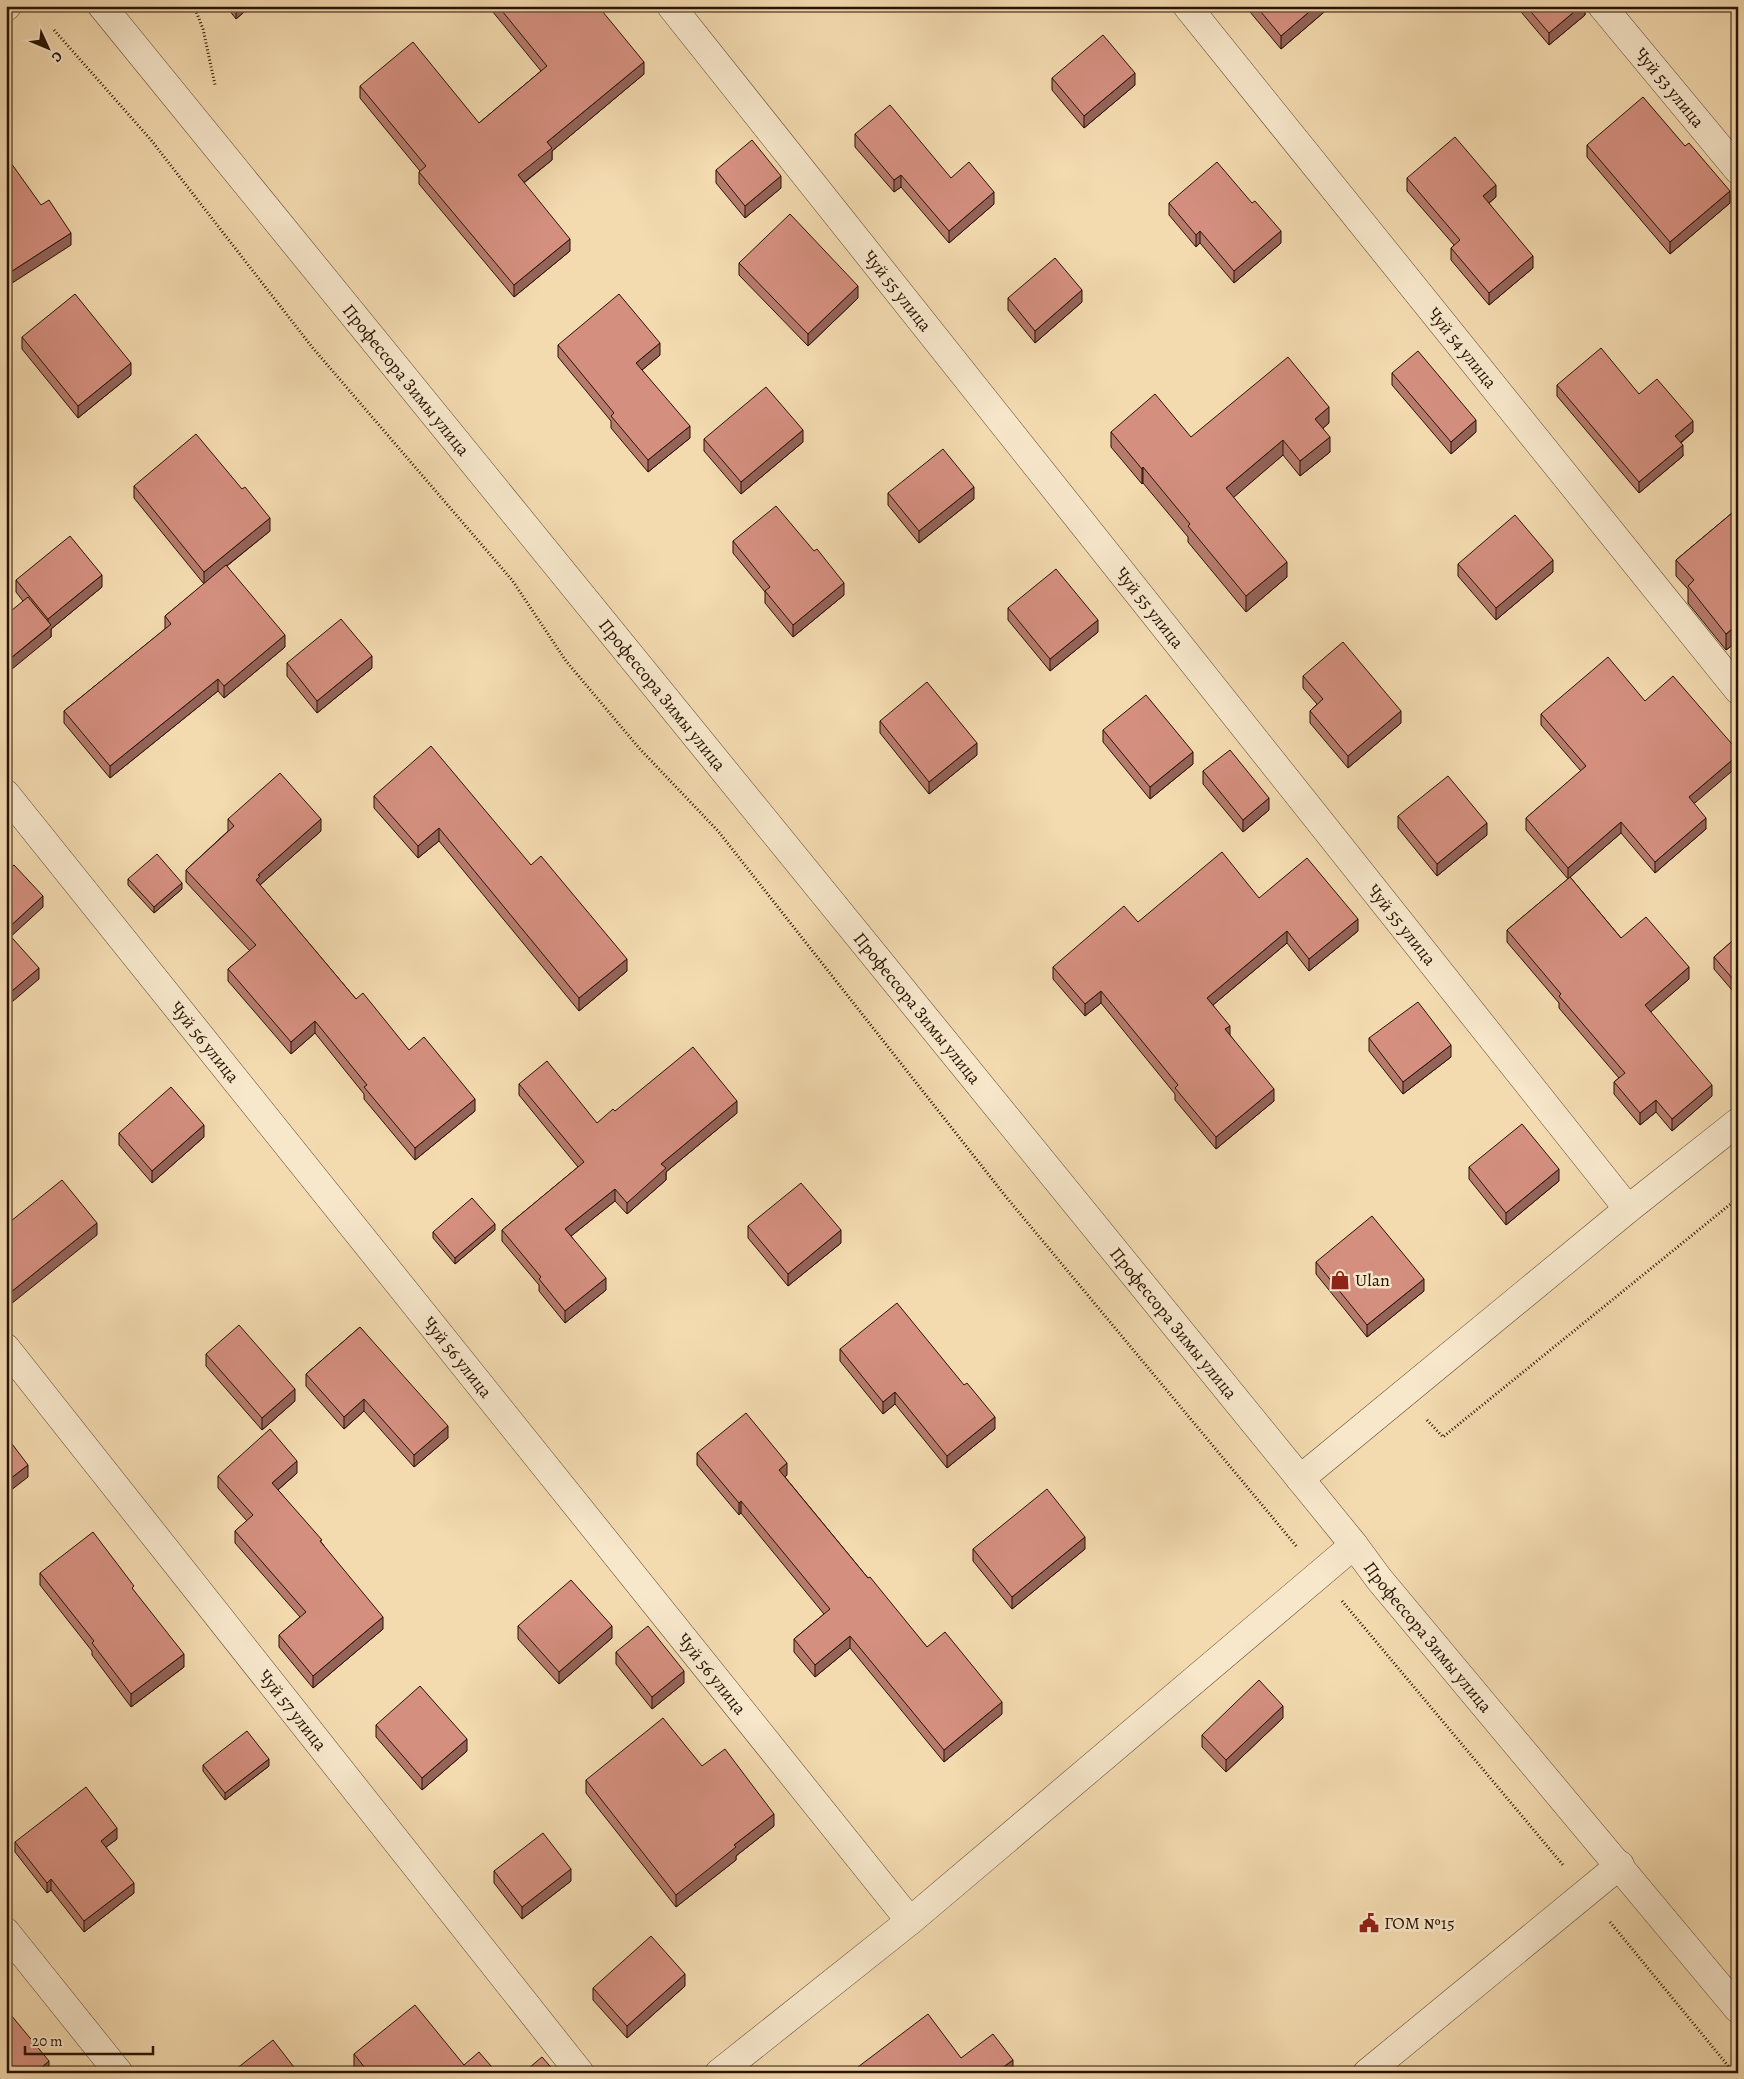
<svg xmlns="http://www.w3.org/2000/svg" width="1744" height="2079" font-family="Alegreya,serif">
	<rect width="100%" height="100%" fill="#f3daaf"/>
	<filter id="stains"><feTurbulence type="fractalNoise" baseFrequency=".004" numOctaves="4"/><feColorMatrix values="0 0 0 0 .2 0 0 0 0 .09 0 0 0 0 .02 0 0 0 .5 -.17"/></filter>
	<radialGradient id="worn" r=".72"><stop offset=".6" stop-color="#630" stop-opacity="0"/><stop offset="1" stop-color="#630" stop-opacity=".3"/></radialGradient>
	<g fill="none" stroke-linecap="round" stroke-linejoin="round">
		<defs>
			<g id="minor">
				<path id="s1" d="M671,6L1628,1209"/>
				<path id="s2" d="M1187,6L1738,690"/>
				<path id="s3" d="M1602,6L1738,170"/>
				<path id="s4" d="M6,794L910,1921"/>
				<path id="s5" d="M6,1348L580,2073"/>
				<path d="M1300,1479L1628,1209L1738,1122"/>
				<path d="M6,1932L119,2073"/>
				<path d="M719,2073L910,1921L1354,1545"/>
				<path d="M1367,2073L1620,1865"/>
			</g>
			<g id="tertiary">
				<path id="s6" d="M102,6L1354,1545L1379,1579L1738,2009"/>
				<path d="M6,7L7,6"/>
			</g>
		</defs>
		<use href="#minor" stroke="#5c452d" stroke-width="29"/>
		<use href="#tertiary" stroke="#5c452d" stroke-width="29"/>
		<g stroke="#291302" stroke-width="3" stroke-dasharray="1 2.5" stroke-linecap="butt">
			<path d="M194,6L203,29L215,85"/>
			<path d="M54,30L151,140L312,347L512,580L566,661L639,748L718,831L1007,1198L1297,1547"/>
			<path d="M1427,1420L1443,1437L1738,1198"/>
			<path d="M1342,1601L1563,1865"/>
			<path d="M1610,1922L1734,2073"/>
		</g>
		<use href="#minor" stroke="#f7e7cb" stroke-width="28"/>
		<use href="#tertiary" stroke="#f7e7cb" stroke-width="28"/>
	</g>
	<g fill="#b67b6d" stroke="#291302">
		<path d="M226,6H251L236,19Z"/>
		<path d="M488,6H598L644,74L552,151V160L524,183L570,251L514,297L419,184V172L420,171L360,98V86L479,123L541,71Z"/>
		<path d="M1245,6H1330V7L1281,49Z"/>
		<path d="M1516,6H1585V15L1549,45Z"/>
		<path d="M1731,6H1738L1736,11Z"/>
		<path d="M1052,78L1135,85L1084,128L1052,90Z"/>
		<path d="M855,134L994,204L949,243L901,187L894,192L855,147Z"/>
		<path d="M1587,145L1730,203L1670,254L1587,157Z"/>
		<path d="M716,170L781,188L745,218L716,183Z"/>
		<path d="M1407,178L1496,197L1489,203L1533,268L1489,305L1451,260V248L1454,245L1407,191Z"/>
		<path d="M1169,203L1281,243L1234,283L1200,243L1196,247L1169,215Z"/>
		<path d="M739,263L858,298L808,346L739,275Z"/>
		<path d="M1008,298L1082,302L1035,343L1008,310Z"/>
		<path d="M22,337L131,375L78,418L22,349Z"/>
		<path d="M558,345L660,355L642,370L690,438L648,472L611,428V421L558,357Z"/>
		<path d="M1392,373L1476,432L1451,454L1392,385Z"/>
		<path d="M1557,385L1639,394L1693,432L1681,443L1683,456L1639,493L1557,396Z"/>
		<path d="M1329,423L1323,428L1330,452L1300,476L1283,455L1233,497L1287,577L1246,612L1188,542V537L1143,483L1142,484L1111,447V432L1191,437Z"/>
		<path d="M704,439L803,442L741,494L704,451Z"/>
		<path d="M134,486L270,531L227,566L285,647L224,698L218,691L110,778L64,723V711L165,629V616L204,584L134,498Z"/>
		<path d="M888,493L974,499L919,543L888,505Z"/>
		<path d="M1738,508V641L1726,650L1688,603V589L1676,576V560Z"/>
		<path d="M733,541L844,595L793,637L765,603V592L733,553Z"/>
		<path d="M1458,564L1553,572L1496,620L1458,576Z"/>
		<path d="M16,580L102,587L51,629V637L16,592Z"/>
		<path d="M1008,608L1098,632L1050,671L1008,620Z"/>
		<path d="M287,663L372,668L317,713L287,676Z"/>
		<path d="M1303,676L1401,723L1348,768L1310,723V711L1317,704L1303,688Z"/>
		<path d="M1541,714L1694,804L1706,829L1655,873L1621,833L1570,877L1621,938L1689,979L1650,1012L1712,1096L1672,1131L1656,1112L1640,1125L1614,1094V1082L1619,1078L1559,1008V1003L1507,942V930L1568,879L1526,830V818L1581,771L1541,725Z"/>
		<path d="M880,721L977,755L929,794L880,733Z"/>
		<path d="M1103,730L1193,764L1150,799L1103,742Z"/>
		<path d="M1203,771L1269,810L1243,832L1203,784Z"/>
		<path d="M374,796L531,865L627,971L579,1011L439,841L418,858L374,808Z"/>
		<path d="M1398,816L1487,835L1437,876L1398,828Z"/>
		<path d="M228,819L321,831L260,885L356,999L409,1050L475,1111L415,1160L364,1099V1094L315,1033L291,1054L228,981V969L250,951L186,882V870L228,831Z"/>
		<path d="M128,879L182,889L154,913L128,885Z"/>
		<path d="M1259,898L1358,931L1309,971L1287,943L1213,1005L1230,1035L1274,1101L1216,1149L1175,1100V1094L1101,1003L1085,1016L1053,979V967L1138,922Z"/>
		<path d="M1738,936V997L1714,969V957Z"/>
		<path d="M1369,1038L1451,1057L1403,1094L1369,1051Z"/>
		<path d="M519,1084L597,1123L615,1111L737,1113L666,1172V1180L627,1214L615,1201L571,1236L606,1290L565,1323L539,1291V1285L502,1241V1230L578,1167L519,1095Z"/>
		<path d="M119,1133L204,1137L152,1183L119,1145Z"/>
		<path d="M1469,1167L1559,1181L1506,1225L1469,1179Z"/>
		<path d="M748,1226L841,1243L788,1286L748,1238Z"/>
		<path d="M495,1230L455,1264L433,1238V1232Z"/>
		<path d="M1316,1262L1424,1291L1367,1337L1316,1274Z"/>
		<path d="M360,1327L448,1438L414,1467L364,1411L344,1429L306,1386V1374Z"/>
		<path d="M840,1349L995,1429L947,1468L895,1404L883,1414L840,1361Z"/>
		<path d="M206,1354L295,1401L262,1430L206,1366Z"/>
		<path d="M697,1453L787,1475L785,1477L868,1578L927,1647L1002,1714L944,1762L850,1648L815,1677L794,1652V1639L824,1614L741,1513L739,1515L697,1465Z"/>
		<path d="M297,1473L278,1490L322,1543L383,1629L313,1688L279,1647V1635L300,1617L235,1543V1531L247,1521L218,1488V1476Z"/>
		<path d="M973,1549H1085L1012,1609L973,1561Z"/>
		<path d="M40,1573L134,1591L184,1667L131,1707L92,1655V1651L40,1585Z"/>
		<path d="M518,1626L612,1638L559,1684L518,1639Z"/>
		<path d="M616,1652L684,1683L652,1709L616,1664Z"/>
		<path d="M1283,1718L1226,1772L1202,1747V1735Z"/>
		<path d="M376,1725L467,1751L422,1790L376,1737Z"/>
		<path d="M203,1765L269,1766L225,1800L203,1771Z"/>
		<path d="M702,1766L774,1826L736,1856V1860L676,1907L586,1793V1780Z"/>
		<path d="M117,1839L106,1847L134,1893L84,1932L51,1890L47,1893L15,1852V1842Z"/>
		<path d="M494,1871L571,1881L522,1919L494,1883Z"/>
		<path d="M685,1986L627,2038L593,2000V1988Z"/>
		<path d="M354,2054L464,2065L497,2073H359L354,2066Z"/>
	</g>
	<g fill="#946459" stroke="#291302">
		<path d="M237,6H251L236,19V7Z"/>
		<path d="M1316,6H1330V7L1281,49V36Z"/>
		<path d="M1581,6H1585V15L1549,45V33Z"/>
		<path d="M1736,6H1738V10L1736,11Z"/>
		<path d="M644,62V74L552,151V160L518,187V175L547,142Z"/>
		<path d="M1135,73V85L1084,128V116Z"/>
		<path d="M901,175V187L894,192V180Z"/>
		<path d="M781,176V188L745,218V206Z"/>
		<path d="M1496,185V197L1483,208V196Z"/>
		<path d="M1730,191V203L1670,254V242Z"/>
		<path d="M994,192V204L949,243V231Z"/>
		<path d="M1200,231V243L1196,247V235Z"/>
		<path d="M1281,231V243L1234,283V271Z"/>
		<path d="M71,233V245L6,287V275Z"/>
		<path d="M570,239V251L514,297V285Z"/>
		<path d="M1533,256V268L1489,305V293Z"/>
		<path d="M858,286V298L808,346V334Z"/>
		<path d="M1082,290V302L1035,343V331Z"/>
		<path d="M660,343V355L636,375V363Z"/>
		<path d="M131,363V375L78,418V406Z"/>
		<path d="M1329,407V423L1315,435V419Z"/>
		<path d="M1476,420V432L1451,454V442Z"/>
		<path d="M1693,421V432L1675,447V436Z"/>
		<path d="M690,426V438L648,472V460Z"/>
		<path d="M803,430V442L741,494V482Z"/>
		<path d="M1330,437V452L1300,476V461Z"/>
		<path d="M1283,440V455L1226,504V488Z"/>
		<path d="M1683,445V456L1639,493V482Z"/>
		<path d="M1143,467V483L1142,484V469Z"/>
		<path d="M974,487V499L919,543V531Z"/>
		<path d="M270,518V531L204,584V572Z"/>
		<path d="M1553,560V572L1496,620V608Z"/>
		<path d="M1287,562V577L1246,612V596Z"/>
		<path d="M102,575V587L51,629V637L6,674V662L48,628V619Z"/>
		<path d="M844,583V595L793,637V625Z"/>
		<path d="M1098,620V632L1050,671V659Z"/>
		<path d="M1738,624V641L1726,650V634Z"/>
		<path d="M285,635V647L224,698V686Z"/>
		<path d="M372,656V668L317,713V701Z"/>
		<path d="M218,679V691L110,778V766Z"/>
		<path d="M1401,711V723L1348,768V756Z"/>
		<path d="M977,743V755L929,794V782Z"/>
		<path d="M1193,752V764L1150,799V787Z"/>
		<path d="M1738,755V766L1689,808V797Z"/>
		<path d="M1269,798V810L1243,832V820Z"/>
		<path d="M1706,818V829L1655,873V862Z"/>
		<path d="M321,819V831L260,885L256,880L258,875Z"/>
		<path d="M1621,822V833L1568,879V868Z"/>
		<path d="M1487,823V835L1437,876V864Z"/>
		<path d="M439,828V841L418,858V846Z"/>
		<path d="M182,883V889L154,913V907Z"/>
		<path d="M43,896V907L6,941V930Z"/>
		<path d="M1358,919V931L1309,971V959Z"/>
		<path d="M1287,931V943L1207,1010V998Z"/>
		<path d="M627,959V971L579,1011V998Z"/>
		<path d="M1689,967V979L1645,1017V1005Z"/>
		<path d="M39,968V979L6,1007V996Z"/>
		<path d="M1101,991V1003L1085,1016V1004Z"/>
		<path d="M315,1021V1033L291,1054V1042Z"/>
		<path d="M1230,1026V1038L1225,1029Z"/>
		<path d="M1451,1045V1057L1403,1094V1082Z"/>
		<path d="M1712,1085V1096L1672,1131V1119Z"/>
		<path d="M1274,1089V1101L1216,1149V1137Z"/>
		<path d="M475,1099V1111L415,1160V1148Z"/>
		<path d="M1656,1100V1112L1640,1125V1113Z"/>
		<path d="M737,1101V1113L666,1172V1180L627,1214V1203L661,1164Z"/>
		<path d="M204,1125V1137L152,1183V1171Z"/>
		<path d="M1559,1169V1181L1506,1225V1213Z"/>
		<path d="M615,1189V1201L565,1241V1229Z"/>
		<path d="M97,1223V1235L6,1308V1296Z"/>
		<path d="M495,1224V1230L455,1264V1258Z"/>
		<path d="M841,1230V1243L788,1286V1274Z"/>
		<path d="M606,1278V1290L565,1323V1311Z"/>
		<path d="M1424,1279V1291L1367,1337V1325Z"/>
		<path d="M295,1389V1401L262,1430V1418Z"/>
		<path d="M895,1392V1404L883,1414V1402Z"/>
		<path d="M364,1399V1411L344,1429V1417Z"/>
		<path d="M995,1417V1429L947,1468V1456Z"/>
		<path d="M448,1426V1438L414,1467V1455Z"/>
		<path d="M297,1461V1473L272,1495V1483Z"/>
		<path d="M787,1463V1475L779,1482V1470Z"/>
		<path d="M28,1465V1477L6,1494V1482Z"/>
		<path d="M741,1501V1513L739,1515V1503Z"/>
		<path d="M1085,1537V1549L1012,1609V1597Z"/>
		<path d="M383,1617V1629L313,1688V1676Z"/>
		<path d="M612,1626V1638L559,1684V1672Z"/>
		<path d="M850,1636V1648L815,1677V1665Z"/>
		<path d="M184,1654V1667L131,1707V1694Z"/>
		<path d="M684,1671V1683L652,1709V1697Z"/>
		<path d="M1002,1702V1714L944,1762V1750Z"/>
		<path d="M1283,1706V1718L1226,1772V1760Z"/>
		<path d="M467,1739V1751L422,1790V1778Z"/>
		<path d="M269,1759V1766L225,1800V1793Z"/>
		<path d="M774,1814V1826L736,1856V1860L676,1907V1895L734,1845Z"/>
		<path d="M117,1828V1839L101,1851V1841Z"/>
		<path d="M571,1869V1881L522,1919V1907Z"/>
		<path d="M51,1879V1890L47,1893V1883Z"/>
		<path d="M134,1883V1893L84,1932V1921Z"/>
		<path d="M685,1974V1986L627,2038V2026Z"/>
		<path d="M1013,2060V2073H995Z"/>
		<path d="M49,2061V2073H35Z"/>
	</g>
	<g fill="#d48f7f" stroke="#291302">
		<path d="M498,6H598L644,62L547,142L552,148L518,175L570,239L514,285L419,172L426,166L360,86L413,42L479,123L547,66Z"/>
		<path d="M1256,6H1316L1281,36Z"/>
		<path d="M1526,6H1581L1549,33Z"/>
		<path d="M1103,35L1135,73L1084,116L1052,78Z"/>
		<path d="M1643,97L1685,146L1689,143L1730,191L1670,242L1587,145Z"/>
		<path d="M890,105L951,178L969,162L994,192L949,231L901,175L894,180L855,134Z"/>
		<path d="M1455,137L1496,185L1483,196L1533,256L1489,293L1451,248L1460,240L1407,178Z"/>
		<path d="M752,140L781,176L745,206L716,170Z"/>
		<path d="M6,156L41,205L49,200L71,233L6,275Z"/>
		<path d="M1217,162L1252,203L1255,201L1281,231L1234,271L1200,231L1196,235L1169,203Z"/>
		<path d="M790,214L858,286L808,334L739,263Z"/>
		<path d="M1055,258L1082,290L1035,331L1008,298Z"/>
		<path d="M75,294L131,363L78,406L22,337Z"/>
		<path d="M619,294L660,343L636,363L690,426L648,460L611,416L614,413L558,345Z"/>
		<path d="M1601,348L1639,394L1657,379L1693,421L1675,436L1683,445L1639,482L1557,385Z"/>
		<path d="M1418,351L1476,420L1451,442L1392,373Z"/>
		<path d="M1288,357L1329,407L1315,419L1330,437L1300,461L1283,440L1226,488L1287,562L1246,596L1188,526L1190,524L1143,467L1142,469L1111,432L1155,394L1191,437Z"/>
		<path d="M766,387L803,430L741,482L704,439Z"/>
		<path d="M196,434L242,489L245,487L270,518L204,572L134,486Z"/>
		<path d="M943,449L974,487L919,531L888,493Z"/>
		<path d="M776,506L814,551L817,549L844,583L793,625L765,591L770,587L733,541Z"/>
		<path d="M1738,508V624L1726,634L1688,586L1694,580L1676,560Z"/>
		<path d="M1515,515L1553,560L1496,608L1458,564Z"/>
		<path d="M70,536L102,575L48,619L16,580Z"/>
		<path d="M226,565L285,635L224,686L218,679L110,766L64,711L171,624L165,616Z"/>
		<path d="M1056,569L1098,620L1050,659L1008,608Z"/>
		<path d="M28,597L51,625L6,662V615Z"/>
		<path d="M341,619L372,656L317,701L287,663Z"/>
		<path d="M1343,642L1401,711L1348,756L1310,711L1323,699L1303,676Z"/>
		<path d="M1608,657L1645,701L1673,676L1738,751V755L1689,797L1706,818L1655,862L1621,822L1568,868L1526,818L1586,766L1541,714Z"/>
		<path d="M927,682L977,743L929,782L880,721Z"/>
		<path d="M1146,695L1193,752L1150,787L1103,730Z"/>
		<path d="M431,746L531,865L541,856L627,959L579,998L439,828L418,846L374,796Z"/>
		<path d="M1230,750L1269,798L1243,820L1203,771Z"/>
		<path d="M280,773L321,819L258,875L260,876L256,880L356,999L363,993L409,1050L424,1037L475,1099L415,1148L364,1087L367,1085L315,1021L291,1042L228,969L256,945L186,870L234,826L228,819Z"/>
		<path d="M1448,776L1487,823L1437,864L1398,816Z"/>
		<path d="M1222,852L1259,898L1307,858L1358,919L1309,959L1287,931L1207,998L1230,1026L1225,1029L1274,1089L1216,1137L1175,1088L1178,1085L1101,991L1085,1004L1053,967L1124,906L1138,922Z"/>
		<path d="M157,854L182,883L154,907L128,879Z"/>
		<path d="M14,865L43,896L6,930V871Z"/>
		<path d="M1570,877L1621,938L1646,917L1689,967L1645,1005L1712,1085L1672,1119L1656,1100L1640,1113L1614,1082L1625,1073L1559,996L1561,994L1507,930Z"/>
		<path d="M6,931L39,968L6,996Z"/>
		<path d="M1738,936V985L1714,957Z"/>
		<path d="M1418,1002L1451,1045L1403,1082L1369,1038Z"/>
		<path d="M693,1047L737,1101L661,1164L666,1168L627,1203L615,1189L565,1229L606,1278L565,1311L539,1279L541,1277L502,1230L584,1162L519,1084L547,1061L597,1123L613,1109L615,1111Z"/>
		<path d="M171,1087L204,1125L152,1171L119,1133Z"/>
		<path d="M1522,1124L1559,1169L1506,1213L1469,1167Z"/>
		<path d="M62,1180L97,1223L6,1296V1225Z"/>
		<path d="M801,1183L841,1230L788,1274L748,1226Z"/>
		<path d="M472,1198L495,1224L455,1258L433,1232Z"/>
		<path d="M1372,1216L1424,1279L1367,1325L1316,1262Z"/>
		<path d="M897,1303L964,1385L967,1383L995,1417L947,1456L895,1392L883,1402L840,1349Z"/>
		<path d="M239,1325L295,1389L262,1418L206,1354Z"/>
		<path d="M360,1327L448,1426L414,1455L364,1399L344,1417L306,1374Z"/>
		<path d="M746,1413L787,1463L779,1470L868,1578L870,1577L927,1647L945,1632L1002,1702L944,1750L850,1636L815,1665L794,1639L830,1609L741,1501L739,1503L697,1453Z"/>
		<path d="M270,1429L297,1461L272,1483L322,1540L320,1541L383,1617L313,1676L279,1635L306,1612L235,1531L253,1515L218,1476Z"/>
		<path d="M6,1436L28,1465L6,1482Z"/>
		<path d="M1047,1489L1085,1537L1012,1597L973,1549Z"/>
		<path d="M93,1532L134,1586L132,1588L184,1654L131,1694L92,1643L94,1641L40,1573Z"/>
		<path d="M571,1580L612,1626L559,1672L518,1626Z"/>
		<path d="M648,1626L684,1671L652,1697L616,1652Z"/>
		<path d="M1259,1680L1283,1706L1226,1760L1202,1735Z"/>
		<path d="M420,1686L467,1739L422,1778L376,1725Z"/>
		<path d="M663,1718L702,1766L725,1749L774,1814L734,1845L736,1847L676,1895L586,1780Z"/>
		<path d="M247,1731L269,1759L225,1793L203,1765Z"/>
		<path d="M86,1787L117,1828L101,1841L134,1883L84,1921L51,1879L47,1883L15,1842Z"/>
		<path d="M543,1833L571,1869L522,1907L494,1871Z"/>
		<path d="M651,1936L685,1974L627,2026L593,1988Z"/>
		<path d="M415,2005L464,2065L479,2052L497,2073H369L354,2054Z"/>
		<path d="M6,2009L49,2061L35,2073H6Z"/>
		<path d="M928,2014L961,2058L993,2034L1013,2060L995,2073H850Z"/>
		<path d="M273,2040L297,2071L295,2073H231Z"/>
		<path d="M542,2057L556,2073H523Z"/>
	</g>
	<defs>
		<symbol id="shop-bare" viewBox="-9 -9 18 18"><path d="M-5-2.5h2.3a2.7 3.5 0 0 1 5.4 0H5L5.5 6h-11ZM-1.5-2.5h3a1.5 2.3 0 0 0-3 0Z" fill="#8f2418" stroke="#f7e7cb" stroke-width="2.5" paint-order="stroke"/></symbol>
		<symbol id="civic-bare" viewBox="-9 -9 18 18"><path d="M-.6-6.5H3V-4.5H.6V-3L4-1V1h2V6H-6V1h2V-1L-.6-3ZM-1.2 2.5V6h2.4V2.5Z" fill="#8f2418" stroke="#f7e7cb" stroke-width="2.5" paint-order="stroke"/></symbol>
	</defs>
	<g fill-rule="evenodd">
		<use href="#shop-bare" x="1326" y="1266" width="28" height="28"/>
		<use href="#civic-bare" x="1355" y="1909" width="28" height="28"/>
	</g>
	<g text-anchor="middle" stroke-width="5" stroke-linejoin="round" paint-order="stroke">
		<g font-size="18" fill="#291302" stroke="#f7e7cb">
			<text dy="6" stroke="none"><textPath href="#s3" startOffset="106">Чуй 53 улица</textPath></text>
			<text dy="6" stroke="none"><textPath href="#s1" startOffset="364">Чуй 55 улица</textPath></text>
			<text dy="6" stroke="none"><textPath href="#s2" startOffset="439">Чуй 54 улица</textPath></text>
			<text dy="6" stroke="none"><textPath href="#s6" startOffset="482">Профессора Зимы улица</textPath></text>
			<text dy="6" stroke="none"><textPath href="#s1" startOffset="769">Чуй 55 улица</textPath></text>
			<text dy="6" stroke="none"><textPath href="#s6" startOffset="888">Профессора Зимы улица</textPath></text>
			<text dy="6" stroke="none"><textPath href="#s1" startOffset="1174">Чуй 55 улица</textPath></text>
			<text dy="6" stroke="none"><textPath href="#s6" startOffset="1292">Профессора Зимы улица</textPath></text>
			<text dy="6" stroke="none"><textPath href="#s4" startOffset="318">Чуй 56 улица</textPath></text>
			<text dy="6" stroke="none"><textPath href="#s6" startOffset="1698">Профессора Зимы улица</textPath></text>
			<text dy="6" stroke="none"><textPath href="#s4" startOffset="722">Чуй 56 улица</textPath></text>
			<text dy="6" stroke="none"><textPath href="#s6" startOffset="2102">Профессора Зимы улица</textPath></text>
			<text dy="6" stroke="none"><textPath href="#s4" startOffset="1128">Чуй 56 улица</textPath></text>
			<text dy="6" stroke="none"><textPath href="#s5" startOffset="462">Чуй 57 улица</textPath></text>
		</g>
		<g font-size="18" fill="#291302" stroke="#f7e7cb" text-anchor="start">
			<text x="1355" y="1286">Ulan</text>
			<text x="1384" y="1929">ГОМ №15</text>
		</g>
	</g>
	<rect width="1744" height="2079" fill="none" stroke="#f3daaf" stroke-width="25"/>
	<rect x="8" y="8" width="1729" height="2064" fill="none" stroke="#291302" stroke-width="2.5"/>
	<rect x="12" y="12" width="1719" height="2054" fill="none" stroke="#291302"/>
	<g transform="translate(48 48) rotate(134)" stroke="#f7e7cb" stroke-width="4" paint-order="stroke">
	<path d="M0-4L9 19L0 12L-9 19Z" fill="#291302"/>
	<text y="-8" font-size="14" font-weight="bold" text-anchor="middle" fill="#291302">С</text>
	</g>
	<path d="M25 2046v8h128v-8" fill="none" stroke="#291302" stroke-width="2.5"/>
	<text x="32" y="2046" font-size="15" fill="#291302" stroke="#f7e7cb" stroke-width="4" paint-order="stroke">20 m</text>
	<rect width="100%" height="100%" filter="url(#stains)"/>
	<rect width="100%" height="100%" fill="url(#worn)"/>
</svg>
